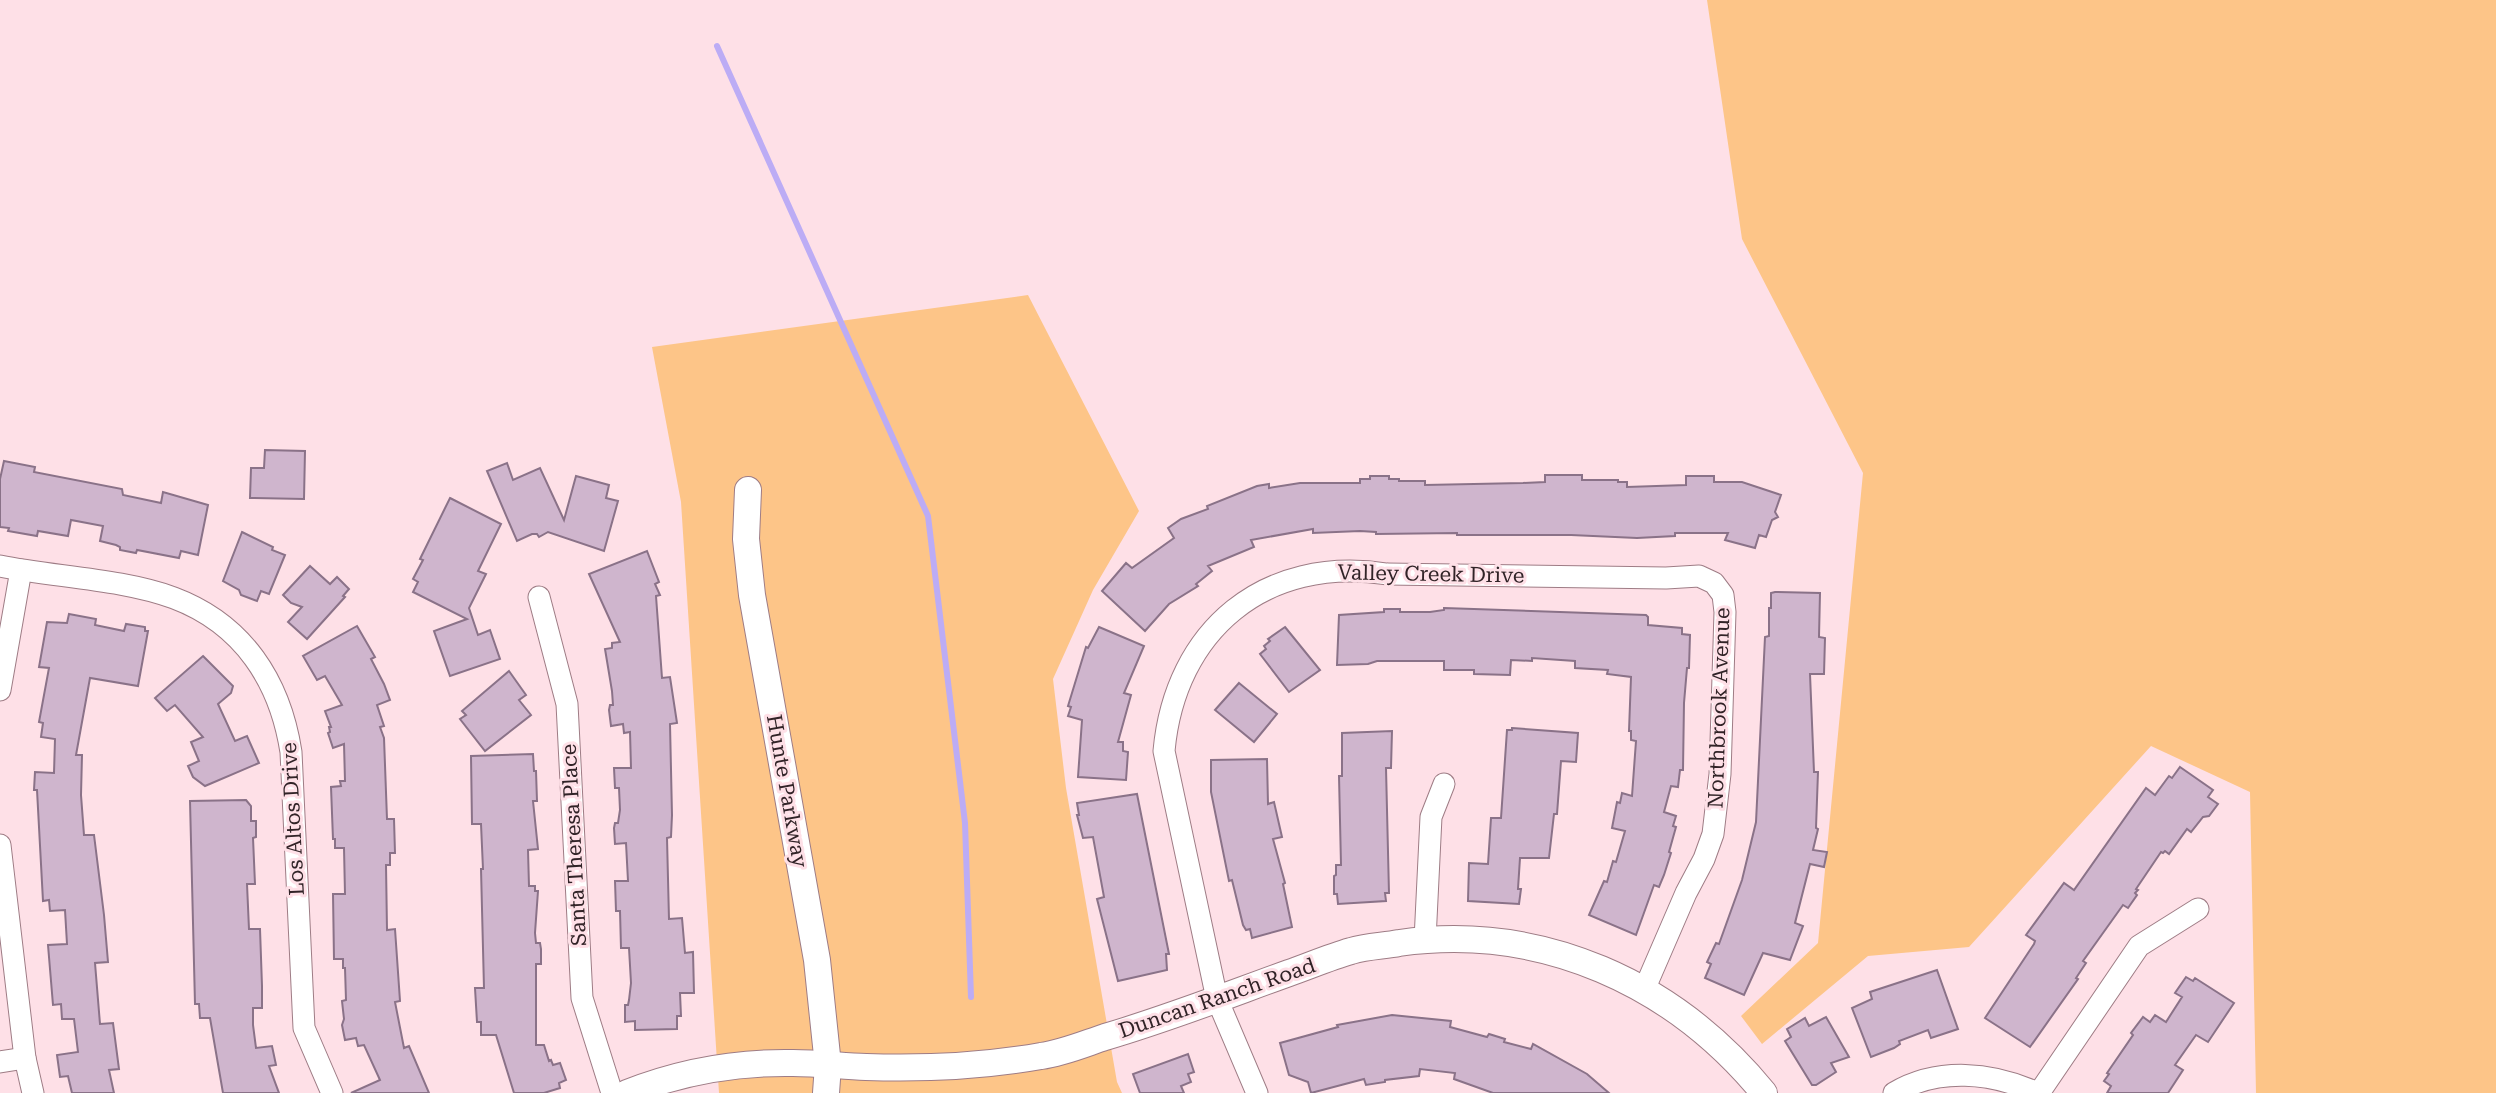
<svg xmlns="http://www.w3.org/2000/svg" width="2496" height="1093" font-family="'Roboto Serif',serif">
	<rect width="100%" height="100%" fill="#fee0e7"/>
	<g fill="#fdc588">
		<path d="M1707,0H2496V1093H2256L2250,792L2151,746L1969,947L1868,956L1762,1044L1741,1016L1818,943L1863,473L1742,239Z"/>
		<path d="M1028,295L1139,511L1093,590L1053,679L1066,788L1117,1082L1122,1093H719L681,502L652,347Z"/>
	</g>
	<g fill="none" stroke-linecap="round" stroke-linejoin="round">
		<path stroke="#bcacf5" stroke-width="6" d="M717,46L928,516L965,823L971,997"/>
	</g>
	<g fill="#cfb5cd" stroke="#8a7288" stroke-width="2">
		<path d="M265,450L305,451L304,499L250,498L251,468H264Z"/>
		<path d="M4,461L35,467L34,472L122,489L123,495L161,503L163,492L208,505L198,555L181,551L179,558L137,550L136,553L120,550V547L116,545L100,541L103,526L71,520L68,536L38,531L37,536L8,531L9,528L0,527V479Z"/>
		<path d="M507,463L513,480L540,468L564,520L576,476L609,485L606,498L618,501L604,551L548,532L539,537L537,534H532L517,541L487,471Z"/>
		<path d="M1545,475H1582V480H1618V482H1627V487L1686,485V476H1714V482H1742L1781,495L1775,512L1778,517L1772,520L1766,537L1759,535L1755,548L1725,540L1728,533H1675V536L1637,538L1571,535H1457V533L1376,534V532L1360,531L1313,533V529L1251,540L1254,547L1208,566L1212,571L1196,584L1198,586L1169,604L1145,631L1102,591L1126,563L1132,568L1174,538L1168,528L1181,519L1208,509L1207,506L1257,486L1269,484V488L1300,483H1360V479H1370V476H1389V479H1399V481H1425V485L1523,483L1545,482Z"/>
		<path d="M450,498L501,524L478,571L486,574L469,608L478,635L490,630L500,659L450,676L434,631L467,619L413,592L418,582L413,579L423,560L420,559Z"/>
		<path d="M242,532L273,547L272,550L285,555L269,594L261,591L257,601L241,595L239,590L223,581Z"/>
		<path d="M647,551L659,582L655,584L660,595L656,596L662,678L670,677L677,723L670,724L672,815L671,837L667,838L669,919L682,918L685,953L693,952L694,993H680L681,1016H677V1029L635,1030V1021L625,1022V1005H628L629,1000L631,983L629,948H621L620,911H616L615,881H628L626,843L615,844L614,828L615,823H618L620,810L619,788H615L614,768H631L630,732L624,733L623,724L611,726L609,710L610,705H613L612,691L605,649L612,648V643L620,642L589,574Z"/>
		<path d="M310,566L330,584L337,577L349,589L343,596L345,597L307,639L288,622L302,607L291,603L283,595Z"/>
		<path d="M1775,592L1820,593L1819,637L1825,638L1824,674H1810L1814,772H1818L1816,828L1818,829L1813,850L1827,852L1824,867L1810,864L1795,923L1803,926L1790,960L1763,953L1744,995L1705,978L1711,964L1707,962L1716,943L1719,944L1742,880L1756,822L1765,637L1769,636V608H1771V593Z"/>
		<path d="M1444,608L1646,615L1648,617V625L1682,628V634L1690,635L1689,668H1687L1684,703L1683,770H1680L1678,787L1671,786L1664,812L1676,816L1673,826L1676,827L1669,852L1671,853L1664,875L1659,887L1654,885L1636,935L1589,915L1604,881L1607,882L1613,861L1616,862L1625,831L1612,828L1617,802L1620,803L1622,793L1632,796L1636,741L1631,740V731H1629L1631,677L1607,674L1608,670L1575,668V661L1532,658V661L1511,660L1510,675L1474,674V670H1444V661H1377L1368,664L1337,665L1339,615L1384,612V609H1400V612H1430L1444,610Z"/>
		<path d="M69,614L96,619L95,625L124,631L126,624L145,627V631H148L138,686L90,678L76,755H82L81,795L84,835H94L104,915L108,962L95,963L100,1024L113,1023L119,1069L109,1070L114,1093H72L68,1076L60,1077L57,1055L78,1052L74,1019H62L61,1004L53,1005L48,945L67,944L65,910L50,911L49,900L43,901L37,790H34L35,772L54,773L55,739L41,737L43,723L39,722L49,668L39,667L47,622L67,623Z"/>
		<path d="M357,626L375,657L371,659L384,684L390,700L377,705L384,726L380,727L384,738L387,819H394L395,853H390V865H386L387,930L395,929L400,1001L395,1002L404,1048L409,1046L429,1093H351L380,1080L364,1045L358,1046L356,1038L345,1040L342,1025L344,1019L342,1001L346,1000L345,968H343V959H334L333,894H345L344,848H335V839H333L331,787L341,786L340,781H345L344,744L333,748L328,733L330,732L329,727H331L325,711L342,705L325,676L317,680L303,656Z"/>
		<path d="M1099,627L1144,646L1124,693L1131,695L1118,742H1123V751L1128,752L1126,780L1078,777L1082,720L1068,716L1071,707L1068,706L1086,647L1088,648Z"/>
		<path d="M1285,627L1320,670L1289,692L1260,654L1266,649L1264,646L1270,641L1268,639Z"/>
		<path d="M203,656L233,686L231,693L218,704L235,741L247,736L259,763L205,786L193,777L188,766L199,761L191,742L203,737L175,705L167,711L155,698Z"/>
		<path d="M509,671L526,695L519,700L531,715L485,751L460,719L466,715L462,711Z"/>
		<path d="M1239,683L1277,714L1254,742L1215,710Z"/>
		<path d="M1512,728L1578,733L1576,762L1561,761L1557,814H1554L1549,858H1520L1518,889H1521L1519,904L1468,901L1469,863L1488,864L1491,818H1501L1507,730H1512Z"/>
		<path d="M1392,731L1391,768H1386L1389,893H1385L1386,901L1338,904L1337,894H1334V876L1336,875V865H1341L1339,776H1342V733Z"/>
		<path d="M533,754L534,771H536L537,801H533L538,849L528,850L529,886H535V891H538L535,933L536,943H540L541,949V964H536V1045H544L549,1061L551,1060L553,1065L560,1063L566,1080L559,1083L560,1088L544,1093H514L496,1035H481V1022H477L475,988H484L481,869H483L481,824H472L471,756Z"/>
		<path d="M1267,759L1268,804L1274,802L1282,837L1273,839L1285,883L1283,884L1292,927L1252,938L1250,929L1246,930L1243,925L1232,880L1229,881L1211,792V760Z"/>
		<path d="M2180,767L2213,790L2208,797L2218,804L2209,816L2203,817L2191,832L2187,829L2169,854L2165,851L2163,853L2161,852L2136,889L2138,890L2135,893L2137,895L2128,908L2123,905L2083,961L2086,963L2076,978L2078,979L2030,1047L1985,1018L2034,944L2035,941L2026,935L2064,883L2074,890L2146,788L2155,795L2169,776L2172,778Z"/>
		<path d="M1137,794L1169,954H1166L1167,970L1118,981L1097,899L1104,897L1093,837L1083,838L1077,815H1079L1077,803Z"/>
		<path d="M246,800L251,806V821H256V837L253,838L255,884H247L249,929H260L262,986V1008H253V1025L256,1048L272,1046L276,1065L269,1066L279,1093H223L210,1018H200L199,1004H195L190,801Z"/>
		<path d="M1937,970L1958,1029L1931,1038L1928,1030L1899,1041L1900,1044L1894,1048L1871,1057L1852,1008L1872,999L1870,992Z"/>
		<path d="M2186,977L2193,981L2195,978L2234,1003L2208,1042L2196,1035L2175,1065L2183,1070L2168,1093H2107L2111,1086L2104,1081L2109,1074L2107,1073L2133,1035L2131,1033L2143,1017L2150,1022L2155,1015L2166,1022L2182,997L2175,993Z"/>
		<path d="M1392,1015L1451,1021L1450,1027L1487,1037L1489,1034L1505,1039L1504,1042L1531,1049L1533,1044L1587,1074L1609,1093H1493L1454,1079L1455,1073L1420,1069L1419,1076L1385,1080V1082L1366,1085L1364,1079L1311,1093L1308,1082L1289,1075L1280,1043L1338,1027L1337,1025Z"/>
		<path d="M1826,1017L1849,1057L1831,1063L1836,1072L1816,1085H1812L1785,1041L1791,1037L1787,1029L1805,1018L1809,1026Z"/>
		<path d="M1188,1054L1194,1072L1188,1074L1191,1082L1181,1086L1184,1093H1140L1133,1074Z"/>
	</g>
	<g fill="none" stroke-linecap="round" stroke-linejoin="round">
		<defs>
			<g id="minor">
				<path d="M0,566C54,577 123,579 174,598C243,624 280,681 291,752L304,1028L332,1093"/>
				<path d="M539,597L567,704L582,998L612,1093"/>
				<path d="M0,690L21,570"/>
				<path d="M0,845L25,1058L33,1093"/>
				<path d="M1425,940L1431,817L1444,784"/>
				<path d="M0,1062L25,1058"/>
				<path d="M1257,1093L1217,999L1164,751C1175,630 1265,555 1387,574L1666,578L1699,576L1714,583L1723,595L1725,612L1720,774L1713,834L1704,859L1686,893L1644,990"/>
				<path d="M1894,1093C1938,1067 1992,1072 2037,1093"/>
				<path d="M2039,1093L2139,946L2198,909"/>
			</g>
			<g id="tertiary">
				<path d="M748,490L746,539L752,595L817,960L828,1065L826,1093"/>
				<path d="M627,1093C680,1072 736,1062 793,1063C817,1063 841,1066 866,1067C923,1069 984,1066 1041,1056C1063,1053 1084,1044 1105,1037C1167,1019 1228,995 1289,973C1309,966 1330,957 1351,951C1367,946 1384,946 1399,943C1542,923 1674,983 1764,1093"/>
			</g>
		</defs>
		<use href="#minor" stroke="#9e7c85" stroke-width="23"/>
		<use href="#tertiary" stroke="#9e7c85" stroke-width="28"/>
		<use href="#minor" stroke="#fff" stroke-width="21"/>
		<use href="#tertiary" stroke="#fff" stroke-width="26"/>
	</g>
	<g text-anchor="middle" stroke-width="6" stroke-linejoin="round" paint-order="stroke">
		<g font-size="21" fill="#312327" stroke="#fee0e7">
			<text transform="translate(1431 574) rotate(1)" y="7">Valley Creek Drive</text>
			<text transform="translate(1719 708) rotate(-88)" y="7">Northbrook Avenue</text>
			<text transform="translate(787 791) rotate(80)" y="7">Hunte Parkway</text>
			<text transform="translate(293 819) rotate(-93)" y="7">Los Altos Drive</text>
			<text transform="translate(574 845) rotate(-93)" y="7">Santa Theresa Place</text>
			<text transform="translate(1217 998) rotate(-19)" y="7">Duncan Ranch Road</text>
		</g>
	</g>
</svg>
